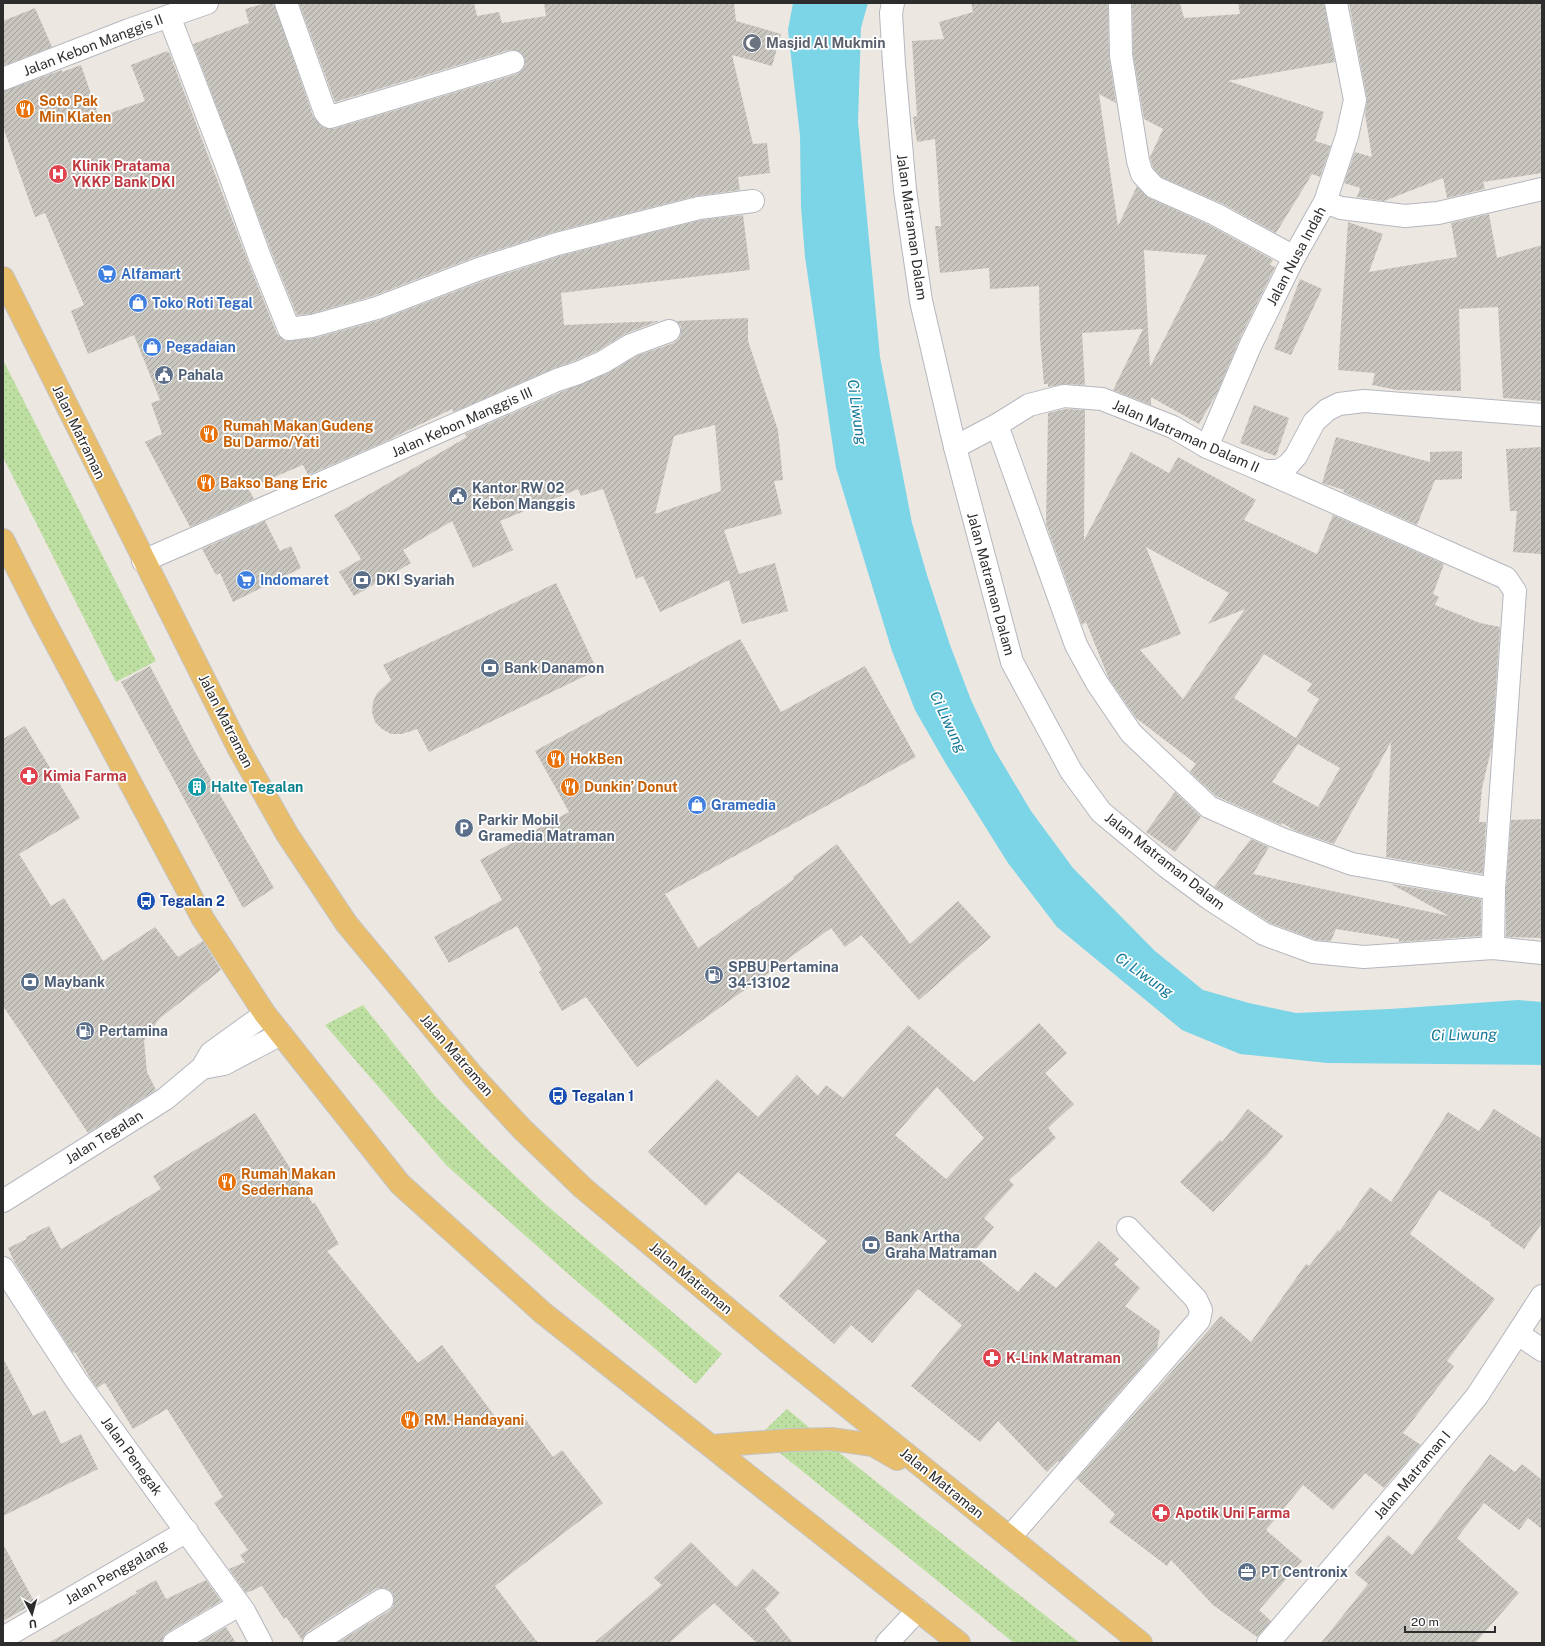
<svg xmlns="http://www.w3.org/2000/svg" width="1545" height="1646" font-family="'Public Sans',sans-serif">
	<defs>
		<pattern id="grass-dots" width="8" height="8" patternUnits="userSpaceOnUse"><rect width="8" height="8" fill="#bde0a2"/><path d="M2 2h.1M6 6h.1" fill="none" stroke="#a3c08c" stroke-width="1.8" stroke-linecap="round"/></pattern>
		<pattern id="building-hatch" width="6" height="6" patternUnits="userSpaceOnUse"><rect width="6" height="6" fill="#c9c5bf"/><path d="M-1 1l2-2M0 6l6-6M5 7l2-2" fill="none" stroke="#a4a09c"/></pattern>
	</defs>
	<rect width="100%" height="100%" fill="#ede7e1"/>
	<g fill="url(#grass-dots)">
		<path d="M3,360L156,661L116,682L3,457Z"/>
		<path d="M363,1005L435,1096L488,1150L545,1204L722,1354L696,1384L566,1272L446,1165L325,1025Z"/>
		<path d="M787,1409L840,1453L1080,1643H1014L759,1436Z"/>
	</g>
	<path fill="#7cd5e7" d="M793,3H868L861,28L858,122L880,357L912,523L927,575L950,645L971,700L994,749L1031,811L1073,868L1155,951L1203,990L1249,1003L1296,1013L1390,1009L1518,1000L1542,1002V1065L1327,1063L1240,1054L1182,1030L1057,927L1008,863L946,764L915,710L892,651L836,468L805,257L801,207L800,136L788,30Z"/>
	<g fill="url(#building-hatch)" fill-rule="evenodd">
		<path d="M266,3H274L313,116L322,127L333,129L517,74L522,70L525,64V59L521,53L515,50H509L335,102L299,3H474L477,16L499,12L502,23L546,16L544,3H734L736,21L781,34L772,66L732,55L753,144L767,143L770,173L738,177L740,190L696,196L554,232L475,257L373,296L310,314L297,315L271,251L193,44L249,23L245,9Z"/>
		<path d="M971,3H1108L1109,57L1116,103L1099,94L1118,226L1137,186L1149,198L1209,225L1273,260L1270,265L1275,267L1240,338L1217,393L1199,424L1151,397V405L1113,390L1143,329L1082,333L1085,385L1065,384L1048,387V384H1044L1040,339L1039,286L990,289L989,268L940,273L935,226H941L935,139L917,142L913,117L917,116L912,41L944,39L939,22L973,12ZM1144,250L1207,255L1150,367L1148,329Z"/>
		<path d="M1132,3H1180L1184,18L1240,14L1238,3H1324L1335,62L1228,81L1324,112L1315,141L1331,146L1320,177L1312,174L1276,233L1221,203L1161,177L1153,168L1150,157L1163,129L1144,119L1133,54Z"/>
		<path d="M1349,3H1542V173L1483,182L1485,189L1447,198L1443,178L1384,201L1357,197L1360,188L1344,183L1355,152L1372,157L1365,114L1367,98Z"/>
		<path d="M35,8L52,47L3,66V21Z"/>
		<path d="M167,51L168,53L169,52L247,259L277,334L285,341L315,338L380,320L483,281L560,256L701,220L743,215L750,270L561,293L564,325L659,321L627,333L597,351L574,361L552,369L454,412L452,409L380,444L308,475L303,465L248,488L254,499L190,527L145,442L162,434L151,403L160,400L134,335L88,354L71,311L84,305L45,213L35,217L3,127V91L62,70V72L81,65L99,117L145,101L131,65Z"/>
		<path d="M1489,214L1497,258L1542,245V401L1503,398L1498,307L1459,309L1461,391L1397,390L1372,385L1375,373L1338,370L1348,222L1383,234L1369,272L1457,257L1451,223Z"/>
		<path d="M1300,279L1322,289L1291,355L1274,349Z"/>
		<path d="M748,318V341L778,430L783,480L774,481L782,514L724,530L739,574L775,563L788,611L742,624L729,580L660,612L643,576L636,579L603,489L581,496L578,489L500,521L513,550L473,568L452,521L403,550L411,563L354,596L339,572L361,559L334,515L467,437L465,434L561,392L608,373L636,356L674,343L679,339L681,333V326L676,321ZM715,425L721,491L655,514L674,436Z"/>
		<path d="M1254,405L1289,418L1276,456L1240,443Z"/>
		<path d="M1065,409L1085,410L1084,540L1131,452L1169,473L1178,457L1256,500L1244,520L1317,554L1333,515L1444,564L1433,594L1439,597L1435,605L1480,623L1500,627L1492,746L1482,788L1479,822H1486L1483,874L1386,857L1391,742L1334,844L1296,831L1282,823L1281,825L1216,796L1190,772L1196,764L1136,718L1109,679L1086,622L1082,625L1046,524L1048,413ZM1146,547L1229,593L1208,624L1245,609L1183,699L1140,650L1181,634ZM1264,654L1312,684L1307,691L1319,699L1296,738L1234,698ZM1298,744L1340,768L1318,807L1272,782Z"/>
		<path d="M1336,437L1430,462V452L1462,451V479L1435,480L1417,525L1343,492L1344,490L1322,483Z"/>
		<path d="M1542,447V554L1513,552L1517,511H1510L1506,449Z"/>
		<path d="M265,521L280,551L291,546L301,568L233,602L220,573L216,575L202,549Z"/>
		<path d="M556,583L597,670L429,752L417,729L402,734H391L382,729L375,722L372,712L373,702L377,693L391,680L383,665Z"/>
		<path d="M740,639L781,712L865,666L916,757L665,894L698,948L794,879L793,877L837,844L910,944L958,901L991,937L919,1000L861,935L845,947L831,928L637,1067L586,997L562,1011L539,972L542,970L517,926L449,963L434,937L502,900L480,860L569,812L535,751Z"/>
		<path d="M150,666L195,752L274,888L243,908L121,682Z"/>
		<path d="M25,726L80,818L19,854L51,906L64,898L103,961L155,927L178,957L203,941L221,970L159,1019L144,1041L147,1072L156,1090L88,1133L3,1006V739Z"/>
		<path d="M1175,792L1201,817L1175,852L1146,832Z"/>
		<path d="M1542,819V938L1506,937V890L1511,820Z"/>
		<path d="M1251,839L1269,847L1253,874L1449,916L1391,884L1481,899V936L1399,942V939L1336,929L1331,941L1316,940L1270,923L1214,887Z"/>
		<path d="M1039,1023L1067,1053L1045,1073L1074,1104L1048,1128L1056,1138L1009,1180L1014,1185L984,1218L994,1227L972,1254L1018,1292L1035,1272L1056,1288L1099,1241L1119,1259L1114,1264L1140,1288L1125,1306L1160,1331L1157,1349L1059,1462L1058,1461L1047,1472L998,1421L980,1442L911,1386L962,1325L918,1289L872,1343L851,1325L834,1344L779,1296L827,1241L738,1172L706,1206L648,1152L717,1079L758,1117L797,1075L818,1096L826,1085L843,1098L908,1025L974,1082ZM937,1087L984,1138L946,1179L895,1135Z"/>
		<path d="M1248,1109L1283,1136L1269,1153L1213,1212L1180,1182L1220,1140L1222,1142Z"/>
		<path d="M1494,1109L1542,1139V1223L1524,1249L1490,1225L1491,1223L1439,1190L1410,1234L1495,1299L1447,1361L1454,1366L1403,1433L1421,1445L1384,1488L1365,1473L1333,1510L1303,1485L1266,1530L1302,1561L1259,1610L1271,1621L1257,1637L1213,1605L1171,1560L1167,1566L1109,1522L1115,1514L1077,1479L1221,1316L1251,1342L1306,1264L1309,1266L1338,1230L1339,1232L1370,1187L1391,1202L1448,1112L1479,1131Z"/>
		<path d="M255,1113L313,1204L315,1203L339,1244L327,1251L418,1363L442,1345L505,1430L523,1416L553,1457L562,1450L603,1503L495,1586L538,1643H337L389,1611L393,1606L394,1600L393,1594L388,1589L382,1588L375,1589L307,1632L302,1640L286,1617L284,1619L262,1586L246,1593L229,1569L245,1562L240,1555L248,1550L214,1503L223,1497L167,1409L133,1429L105,1383L97,1388L90,1378L75,1352L73,1353L15,1263L8,1248L27,1239L26,1237L49,1226L61,1249L161,1189L153,1176Z"/>
		<path d="M3,1358L33,1416L45,1410L61,1444L81,1434L98,1469L3,1516Z"/>
		<path d="M1490,1454L1515,1472L1522,1464L1542,1480V1529L1528,1518L1519,1530L1484,1503L1457,1538L1519,1593L1475,1643H1321L1368,1584L1355,1573L1388,1535L1412,1555Z"/>
		<path d="M691,1542L736,1587L753,1569L780,1593L765,1609L793,1643H757L714,1603L669,1643H594L662,1585L654,1578Z"/>
		<path d="M3,1544L35,1603L3,1621Z"/>
		<path d="M156,1580L166,1599L206,1580L221,1601L168,1632L163,1637L162,1643H48L137,1593L136,1591Z"/>
		<path d="M226,1627L236,1643H199Z"/>
	</g>
	<g fill="none" stroke-linecap="round" stroke-linejoin="round">
		<defs>
			<g id="minor">
				<path d="M286,3L325,112L328,116L330,117L513,62"/>
				<path d="M893,3L891,13L894,64L905,190L921,301L955,447L1012,662L1071,771L1101,812L1167,867L1210,899L1264,934L1313,952L1364,957L1493,948L1542,953"/>
				<path d="M1120,3L1121,55L1138,161L1142,174L1154,187L1215,214L1294,257"/>
				<path d="M169,16L227,167L259,255L289,329L312,326L377,308L479,269L557,244L699,208L753,201"/>
				<path d="M3,79L129,30L207,3"/>
				<path d="M1325,202L1347,136L1355,100L1336,3"/>
				<path d="M997,425L1076,645L1097,683L1131,733L1209,807L1282,839L1352,864L1494,889"/>
				<path d="M955,447L997,425L1029,405L1064,396L1102,399L1173,427L1207,447L1264,471H1278L1288,465L1296,456L1314,422L1327,410L1339,404L1364,401L1542,415"/>
				<path d="M1207,447L1251,344L1294,257L1325,202L1341,208L1405,216L1438,213L1542,189"/>
				<path d="M1264,471L1506,578L1515,591L1494,889L1493,948"/>
				<path d="M143,561L557,380L578,373L603,362L631,345L669,331"/>
				<path d="M3,1268L76,1380L244,1611L261,1643"/>
				<path d="M1518,1334L1542,1350"/>
				<path d="M1010,1537L1199,1320L1201,1310L1196,1299L1128,1228"/>
				<path d="M3,1638L187,1531"/>
				<path d="M174,1643L239,1605"/>
				<path d="M314,1643L382,1600"/>
				<path d="M887,1643L918,1610"/>
				<path d="M1268,1643L1407,1481L1477,1396L1542,1296"/>
			</g>
			<g id="tertiary">
				<path d="M202,1068L224,1064L281,1034"/>
				<path d="M3,1201L165,1099L202,1068L211,1053L265,1014"/>
			</g>
			<g id="primary">
				<path d="M3,278L239,749L287,834L346,923L443,1040L473,1076L522,1129L583,1188L771,1345L1141,1643"/>
				<path d="M3,540L42,617L203,919L265,1014L400,1184L543,1313L959,1643"/>
				<path d="M711,1446L791,1440L831,1439L873,1445L897,1459"/>
			</g>
		</defs>
		<use href="#minor" stroke="#b4b7bf" stroke-width="24"/>
		<use href="#tertiary" stroke="#b4b7bf" stroke-width="24"/>
		<use href="#primary" stroke="#c4c4c4" stroke-width="24"/>
		<use href="#minor" stroke="#fff" stroke-width="22"/>
		<use href="#tertiary" stroke="#fff" stroke-width="22"/>
		<use href="#primary" stroke="#e8be6c" stroke-width="22"/>
	</g>
	<defs>
		<symbol id="mosque-disc" viewBox="-11 -11 22 22"><circle r="9.5" fill="#6b7280" stroke="#fff"/><path d="M3.5-4.9A6 6 0 1 0 3.5 4.9A5 5 0 1 1 3.5-4.9Z" fill="#fff"/></symbol>
		<symbol id="restaurant-disc" viewBox="-11 -11 22 22"><circle r="9.5" fill="#e8710a" stroke="#fff"/><path d="M-5-6h1v4h1v-4h1v4h1v-4h1v5L-1.5 .5V6h-2V.5L-5-1ZM5-6V6H3V1.5H1.5Q1.5-4 5-6Z" fill="#fff"/></symbol>
		<symbol id="hospital-disc" viewBox="-11 -11 22 22"><circle r="9.5" fill="#e0444e" stroke="#fff"/><path d="M-5-5h3v3.5h4V-5h3V5h-3V1.5h-4V5h-3Z" fill="#fff"/></symbol>
		<symbol id="supermarket-disc" viewBox="-11 -11 22 22"><circle r="9.5" fill="#3f7fe0" stroke="#fff"/><path d="M-6-5.5h2.5l.6 2H6L4.5 2H-2.5L-4.4-4H-6ZM-1.5 3.2a1.3 1.3 0 1 0 .1 0ZM3 3.2a1.3 1.3 0 1 0 .1 0Z" fill="#fff"/></symbol>
		<symbol id="shop-disc" viewBox="-11 -11 22 22"><circle r="9.5" fill="#3f7fe0" stroke="#fff"/><path d="M-5-2.5h2.3a2.7 3.5 0 0 1 5.4 0H5L5.5 6h-11ZM-1.5-2.5h3a1.5 2.3 0 0 0-3 0Z" fill="#fff"/></symbol>
		<symbol id="civic-disc" viewBox="-11 -11 22 22"><circle r="9.5" fill="#5c6f8a" stroke="#fff"/><path d="M-.6-6.5H3V-4.5H.6V-3L4-1V1h2V6H-6V1h2V-1L-.6-3ZM-1.2 2.5V6h2.4V2.5Z" fill="#fff"/></symbol>
		<symbol id="bank-disc" viewBox="-11 -11 22 22"><circle r="9.5" fill="#5c6f8a" stroke="#fff"/><path d="M-6-4H6V4H-6ZM0-2.3a2.3 2.3 0 1 0 0 4.6a2.3 2.3 0 1 0 0-4.6Z" fill="#fff"/></symbol>
		<symbol id="pharmacy-disc" viewBox="-11 -11 22 22"><circle r="9.5" fill="#e0444e" stroke="#fff"/><path d="M-2-6h4v4h4v4h-4v4h-4v-4h-4v-4h4Z" fill="#fff"/></symbol>
		<symbol id="building-disc" viewBox="-11 -11 22 22"><circle r="9.5" fill="#0f9aa8" stroke="#fff"/><path d="M-4-6H4V6H1V3H-1V6H-4ZM-2.5-4.3h1.7v1.8h-1.7ZM.8-4.3h1.7v1.8H.8ZM-2.5-1h1.7V.8h-1.7ZM.8-1h1.7V.8H.8Z" fill="#fff"/></symbol>
		<symbol id="parking-disc" viewBox="-11 -11 22 22"><circle r="9.5" fill="#5c6f8a" stroke="#fff"/><path d="M-3.5-5.5H1a3.5 3.5 0 0 1 0 7H-1V5.5H-3.5ZM-1-3.4V-.6H.8a1.4 1.4 0 0 0 0-2.8Z" fill="#fff"/></symbol>
		<symbol id="bus-disc" viewBox="-11 -11 22 22"><circle r="9.5" fill="#1a4fb4" stroke="#fff"/><path d="M-5-6H5V4H4V6H2V4H-2V6H-4V4H-5ZM-3.5-4V0h7V-4ZM-3.5 1.2v1.5H-2V1.2ZM2 1.2v1.5H3.5V1.2Z" fill="#fff"/></symbol>
		<symbol id="fuel-disc" viewBox="-11 -11 22 22"><circle r="9.5" fill="#5c6f8a" stroke="#fff"/><path d="M-5.5-6h7V0h2V4h1.3V-2.5L3-4.5l.8-.8L6-3V5H2.5V1h-1V6h-7ZM-4.2-4.7v3.2H.2V-4.7Z" fill="#fff"/></symbol>
		<symbol id="office-disc" viewBox="-11 -11 22 22"><circle r="9.5" fill="#5c6f8a" stroke="#fff"/><path d="M-6-3h4V-5.5h4V-3h4V5H-6ZM-1-4.5V-3h2v-1.5ZM-6 0V1H6V0Z" fill="#fff"/></symbol>
	</defs>
	<g fill-rule="evenodd">
		<use href="#mosque-disc" x="741" y="32" width="22" height="22"/>
		<use href="#restaurant-disc" x="14" y="98" width="22" height="22"/>
		<use href="#hospital-disc" x="47" y="163" width="22" height="22"/>
		<use href="#supermarket-disc" x="96" y="263" width="22" height="22"/>
		<use href="#shop-disc" x="127" y="292" width="22" height="22"/>
		<use href="#shop-disc" x="141" y="336" width="22" height="22"/>
		<use href="#civic-disc" x="153" y="364" width="22" height="22"/>
		<use href="#restaurant-disc" x="198" y="423" width="22" height="22"/>
		<use href="#restaurant-disc" x="195" y="472" width="22" height="22"/>
		<use href="#civic-disc" x="447" y="485" width="22" height="22"/>
		<use href="#supermarket-disc" x="235" y="569" width="22" height="22"/>
		<use href="#bank-disc" x="351" y="569" width="22" height="22"/>
		<use href="#bank-disc" x="479" y="657" width="22" height="22"/>
		<use href="#restaurant-disc" x="545" y="748" width="22" height="22"/>
		<use href="#pharmacy-disc" x="18" y="765" width="22" height="22"/>
		<use href="#building-disc" x="186" y="776" width="22" height="22"/>
		<use href="#restaurant-disc" x="559" y="776" width="22" height="22"/>
		<use href="#shop-disc" x="686" y="794" width="22" height="22"/>
		<use href="#parking-disc" x="453" y="817" width="22" height="22"/>
		<use href="#bus-disc" x="135" y="890" width="22" height="22"/>
		<use href="#fuel-disc" x="703" y="964" width="22" height="22"/>
		<use href="#bank-disc" x="19" y="971" width="22" height="22"/>
		<use href="#fuel-disc" x="74" y="1020" width="22" height="22"/>
		<use href="#bus-disc" x="547" y="1085" width="22" height="22"/>
		<use href="#restaurant-disc" x="216" y="1171" width="22" height="22"/>
		<use href="#bank-disc" x="860" y="1234" width="22" height="22"/>
		<use href="#pharmacy-disc" x="981" y="1347" width="22" height="22"/>
		<use href="#restaurant-disc" x="399" y="1409" width="22" height="22"/>
		<use href="#pharmacy-disc" x="1150" y="1502" width="22" height="22"/>
		<use href="#office-disc" x="1236" y="1561" width="22" height="22"/>
	</g>
	<g text-anchor="middle" stroke-width="3.5" stroke-linejoin="round" paint-order="stroke">
		<g font-size="14" font-weight="bold" fill="#5b616d" stroke="#fff" text-anchor="start">
			<text x="766" y="48">Masjid Al Mukmin</text>
		</g>
		<g font-size="14" fill="#2d2d2d" stroke="#fff">
			<text transform="translate(93 45) rotate(-21)" y="5">Jalan Kebon Manggis II</text>
			<text transform="translate(912 227) rotate(82)" y="5">Jalan Matraman Dalam</text>
			<text transform="translate(1296 256) rotate(-62)" y="5">Jalan Nusa Indah</text>
			<text transform="translate(462 422) rotate(-24)" y="5">Jalan Kebon Manggis III</text>
			<text transform="translate(79 432) rotate(64)" y="5">Jalan Matraman</text>
			<text transform="translate(1186 436) rotate(24)" y="5">Jalan Matraman Dalam II</text>
			<text transform="translate(991 584) rotate(75)" y="5">Jalan Matraman Dalam</text>
			<text transform="translate(226 721) rotate(63)" y="5">Jalan Matraman</text>
			<text transform="translate(1165 861) rotate(38)" y="5">Jalan Matraman Dalam</text>
			<text transform="translate(457 1055) rotate(49)" y="5">Jalan Matraman</text>
			<text transform="translate(104 1137) rotate(-32)" y="5">Jalan Tegalan</text>
			<text transform="translate(691 1278) rotate(40)" y="5">Jalan Matraman</text>
			<text transform="translate(132 1456) rotate(54)" y="5">Jalan Penegak</text>
			<text transform="translate(1412 1475) rotate(-50)" y="5">Jalan Matraman I</text>
			<text transform="translate(942 1483) rotate(39)" y="5">Jalan Matraman</text>
			<text transform="translate(116 1572) rotate(-30)" y="5">Jalan Penggalang</text>
		</g>
		<g font-size="14" font-weight="bold" fill="#c56008" stroke="#fff" text-anchor="start">
			<text x="39" y="106">Soto Pak<tspan x="39" dy="16">Min Klaten</tspan></text>
			<text x="223" y="431">Rumah Makan Gudeng<tspan x="223" dy="16">Bu Darmo/Yati</tspan></text>
			<text x="220" y="488">Bakso Bang Eric</text>
			<text x="570" y="764">HokBen</text>
			<text x="584" y="792">Dunkin’ Donut</text>
			<text x="241" y="1179">Rumah Makan<tspan x="241" dy="16">Sederhana</tspan></text>
			<text x="424" y="1425">RM. Handayani</text>
		</g>
		<g font-size="14" font-weight="bold" fill="#be3a42" stroke="#fff" text-anchor="start">
			<text x="72" y="171">Klinik Pratama<tspan x="72" dy="16">YKKP Bank DKI</tspan></text>
			<text x="43" y="781">Kimia Farma</text>
			<text x="1006" y="1363">K-Link Matraman</text>
			<text x="1175" y="1518">Apotik Uni Farma</text>
		</g>
		<g font-size="14" font-weight="bold" fill="#366cbe" stroke="#fff" text-anchor="start">
			<text x="121" y="279">Alfamart</text>
			<text x="152" y="308">Toko Roti Tegal</text>
			<text x="166" y="352">Pegadaian</text>
			<text x="260" y="585">Indomaret</text>
			<text x="711" y="810">Gramedia</text>
		</g>
		<g font-size="14" font-weight="bold" fill="#4e5e75" stroke="#fff" text-anchor="start">
			<text x="178" y="380">Pahala</text>
			<text x="472" y="493">Kantor RW 02<tspan x="472" dy="16">Kebon Manggis</tspan></text>
			<text x="376" y="585">DKI Syariah</text>
			<text x="504" y="673">Bank Danamon</text>
			<text x="478" y="825">Parkir Mobil<tspan x="478" dy="16">Gramedia Matraman</tspan></text>
			<text x="728" y="972">SPBU Pertamina<tspan x="728" dy="16">34-13102</tspan></text>
			<text x="44" y="987">Maybank</text>
			<text x="99" y="1036">Pertamina</text>
			<text x="885" y="1242">Bank Artha<tspan x="885" dy="16">Graha Matraman</tspan></text>
			<text x="1261" y="1577">PT Centronix</text>
		</g>
		<g font-size="14" font-weight="bold" fill="#0d838f" stroke="#fff" text-anchor="start">
			<text x="211" y="792">Halte Tegalan</text>
		</g>
		<g font-size="14" font-weight="bold" fill="#164399" stroke="#fff" text-anchor="start">
			<text x="160" y="906">Tegalan 2</text>
			<text x="572" y="1101">Tegalan 1</text>
		</g>
		<g font-size="15" font-style="italic" fill="#177897" stroke="#fff">
			<text transform="translate(857 412) rotate(82)" y="5">Ci Liwung</text>
			<text transform="translate(948 722) rotate(65)" y="5">Ci Liwung</text>
			<text transform="translate(1144 975) rotate(35)" y="5">Ci Liwung</text>
			<text transform="translate(1464 1035) rotate(-1)" y="5">Ci Liwung</text>
		</g>
	</g>
	<rect width="1545" height="1646" fill="none" stroke="#2d2d2d" stroke-width="8"/>
	<g transform="translate(32 1614) rotate(174)" stroke="#ffffff" stroke-width="3" paint-order="stroke">
	<path d="M0-3L7 15L0 10L-7 15Z" fill="#2d2d2d"/>
	<text y="-6" font-size="11" font-weight="bold" text-anchor="middle" fill="#2d2d2d">U</text>
	</g>
	<path d="M1405 1626v6h90v-6" fill="none" stroke="#2d2d2d" stroke-width="2"/>
	<text x="1411" y="1626" font-size="12" fill="#2d2d2d" stroke="#ffffff" stroke-width="3" paint-order="stroke">20 m</text>
</svg>
